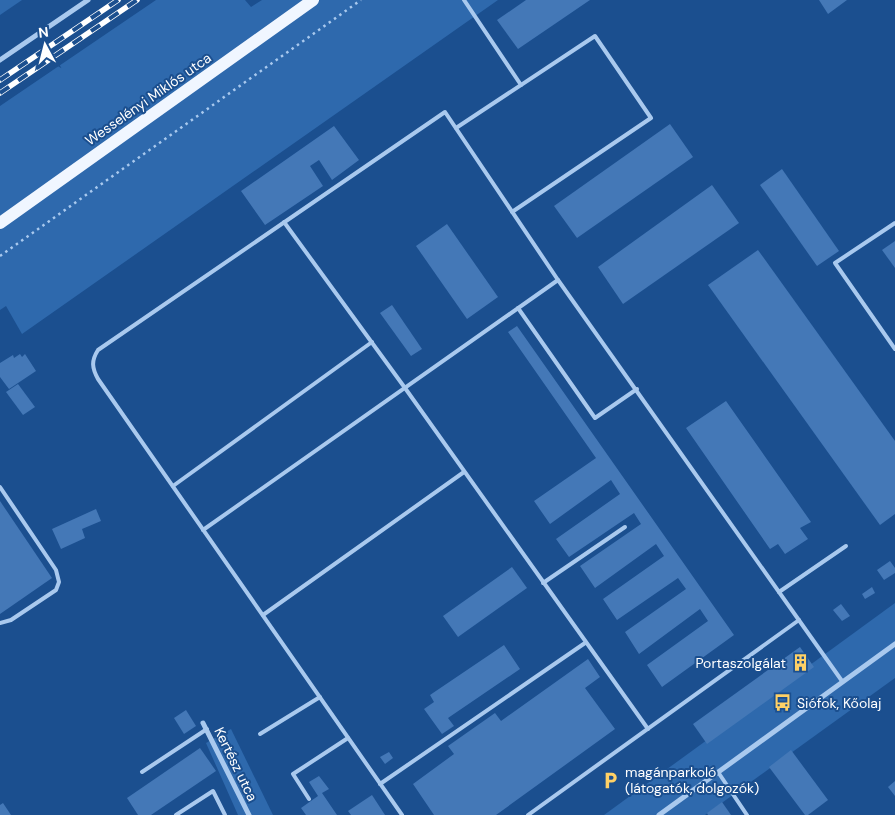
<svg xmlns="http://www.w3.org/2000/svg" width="895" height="815" font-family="'DM Sans',sans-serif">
	<rect width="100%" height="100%" fill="#1b4f8f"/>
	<g fill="#2e69ad">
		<path d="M0,0H22L0,15Z"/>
		<path d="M156,0H245L251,7L262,0H498L22,334L6,306L0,310V106Z"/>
		<path d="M895,603V678L705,815H604Z"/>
		<path d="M231,729L273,815H238L206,743Z"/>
	</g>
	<g fill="#4478b7">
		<path d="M526,0H590L518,49L497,20Z"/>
		<path d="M819,0H847L828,14Z"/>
		<path d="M670,124L693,157L577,238L554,206Z"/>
		<path d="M334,126L359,160L332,180L319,160L310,166L323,186L265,225L241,191Z"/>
		<path d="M782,169L839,251L817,266L760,185Z"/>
		<path d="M712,185L739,223L623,304L598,267Z"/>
		<path d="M447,224L498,297L467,319L416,246Z"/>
		<path d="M895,241V268L882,250Z"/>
		<path d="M758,250L895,441V514L880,525L708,285Z"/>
		<path d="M392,305L422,349L411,356L380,313Z"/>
		<path d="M517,326L734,635L662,687L647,665L708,621L700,609L639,654L625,632L686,589L678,578L617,620L603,599L664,556L656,544L595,588L580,566L641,524L634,513L569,557L556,539L620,494L611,480L550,524L534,501L596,458L508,332Z"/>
		<path d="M20,354L22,357L25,354L36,371L9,389L0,377V363L13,355L14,358Z"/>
		<path d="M18,384L35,407L23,415L6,392Z"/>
		<path d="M726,401L811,522L800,528L808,539L785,554L778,544L770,549L686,428Z"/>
		<path d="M0,501L52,578L0,614Z"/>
		<path d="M96,509L101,521L82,529L85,538L61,549L52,529Z"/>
		<path d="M890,561L895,568V573L884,580L877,570Z"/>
		<path d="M512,567L527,588L458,637L443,616Z"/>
		<path d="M872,587L875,593L865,599L862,594Z"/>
		<path d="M841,604L850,616L842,621L833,610Z"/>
		<path d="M504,645L520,669L448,718L454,726L442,734L424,709L434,702L430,695Z"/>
		<path d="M800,647L814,667L707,744L693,724Z"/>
		<path d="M588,659L600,677L585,688L615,729L496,815H434L413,784L454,754L448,746L495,713L501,721Z"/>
		<path d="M186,710L196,726L184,734L174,718Z"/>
		<path d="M200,748L216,771L151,815H138L127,798Z"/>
		<path d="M791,750L828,800L808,815H805L769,767Z"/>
		<path d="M389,752L393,758L385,764L380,757Z"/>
		<path d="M319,776L329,789L322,793L337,815H306L301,808L318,796L309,782Z"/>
		<path d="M895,781V796L888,787Z"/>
		<path d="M372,795L385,815H351L348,811Z"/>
		<path d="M722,802L731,815H708L707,813Z"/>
		<path d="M3,803L11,815H0V805Z"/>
	</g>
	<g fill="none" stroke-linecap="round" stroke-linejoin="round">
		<path stroke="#a9c9ee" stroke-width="2.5" stroke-dasharray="2.5 4" stroke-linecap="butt" d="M0,256L361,0"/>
		<g stroke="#a9c9ee" stroke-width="4">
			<path d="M464,0L521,85"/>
			<path d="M456,128L595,36L651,118L512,212"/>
			<path d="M284,222L405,388L648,729"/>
			<path d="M895,223L835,263L895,349"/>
			<path d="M518,308L595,418L637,389"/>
			<path d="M173,486L372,342"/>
			<path d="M0,487L56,570L59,582L56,590L11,620L0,623"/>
			<path d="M203,530L558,280"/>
			<path d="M543,583L625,527"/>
			<path d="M779,592L846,546"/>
			<path d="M263,615L464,472"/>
			<path d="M260,734L320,697"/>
			<path d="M142,772L207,729"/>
			<path d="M718,772L747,815"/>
			<path d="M380,784L585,643"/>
			<path d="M309,799L293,774L348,738"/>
			<path d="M176,815L213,791L225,815"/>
			<path d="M402,815L98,379C92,368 91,361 98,350L445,112L558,280L842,681"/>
			<path d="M528,815L799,620"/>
		</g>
		<g stroke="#a9c9ee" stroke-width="5">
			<path d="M0,60L88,0"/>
			<path d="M203,723L249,815"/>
			<path d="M659,815L895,644"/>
		</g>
		<path stroke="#f0f6ff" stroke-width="12" d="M0,223L313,0"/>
		<defs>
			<g id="rail">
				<path d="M0,80L118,0"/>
				<path d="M0,93L137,0"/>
			</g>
		</defs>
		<use href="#rail" stroke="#fff" stroke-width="5.5"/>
		<use href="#rail" stroke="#1b4f8f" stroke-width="4" stroke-dasharray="11" stroke-linecap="butt"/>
	</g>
	<defs>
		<symbol id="building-bare" viewBox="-9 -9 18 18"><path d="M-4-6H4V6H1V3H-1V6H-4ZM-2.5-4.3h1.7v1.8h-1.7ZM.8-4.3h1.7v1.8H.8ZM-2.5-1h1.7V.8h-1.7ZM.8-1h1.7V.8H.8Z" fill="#ffd166" stroke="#1b4f8f" stroke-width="2.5" paint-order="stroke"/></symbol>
		<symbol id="bus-bare" viewBox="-9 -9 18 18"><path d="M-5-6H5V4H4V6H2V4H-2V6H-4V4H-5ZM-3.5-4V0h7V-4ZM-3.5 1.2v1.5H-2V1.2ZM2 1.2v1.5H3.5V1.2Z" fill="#ffd166" stroke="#1b4f8f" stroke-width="2.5" paint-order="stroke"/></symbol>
		<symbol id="parking-bare" viewBox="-9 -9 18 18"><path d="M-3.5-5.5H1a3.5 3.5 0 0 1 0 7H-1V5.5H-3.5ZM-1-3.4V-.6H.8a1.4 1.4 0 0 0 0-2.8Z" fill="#ffd166" stroke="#1b4f8f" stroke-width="2.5" paint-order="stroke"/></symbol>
	</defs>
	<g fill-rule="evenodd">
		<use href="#building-bare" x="788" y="650" width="25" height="25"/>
		<use href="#bus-bare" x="770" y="690" width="25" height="25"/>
		<use href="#parking-bare" x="598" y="768" width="25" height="25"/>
	</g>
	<g text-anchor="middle" stroke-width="4" stroke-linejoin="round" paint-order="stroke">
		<g font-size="14" fill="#fff" stroke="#1b4f8f">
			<text transform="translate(148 99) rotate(-35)" y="5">Wesselényi Miklós utca</text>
			<text transform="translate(236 764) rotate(64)" y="5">Kertész utca</text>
		</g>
		<g font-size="14" fill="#fff" stroke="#1b4f8f" text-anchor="start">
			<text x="786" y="668" text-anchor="end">Portaszolgálat</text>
			<text x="797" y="708">Siófok, Kőolaj</text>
			<text x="625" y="777">magánparkoló<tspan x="625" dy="16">(látogatók, dolgozók)</tspan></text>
		</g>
	</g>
	<g transform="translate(45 45) rotate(353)" stroke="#1b4f8f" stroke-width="4" paint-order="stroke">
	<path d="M0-4L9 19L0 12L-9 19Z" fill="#ffffff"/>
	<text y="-8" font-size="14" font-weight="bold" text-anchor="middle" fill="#ffffff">N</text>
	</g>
</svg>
